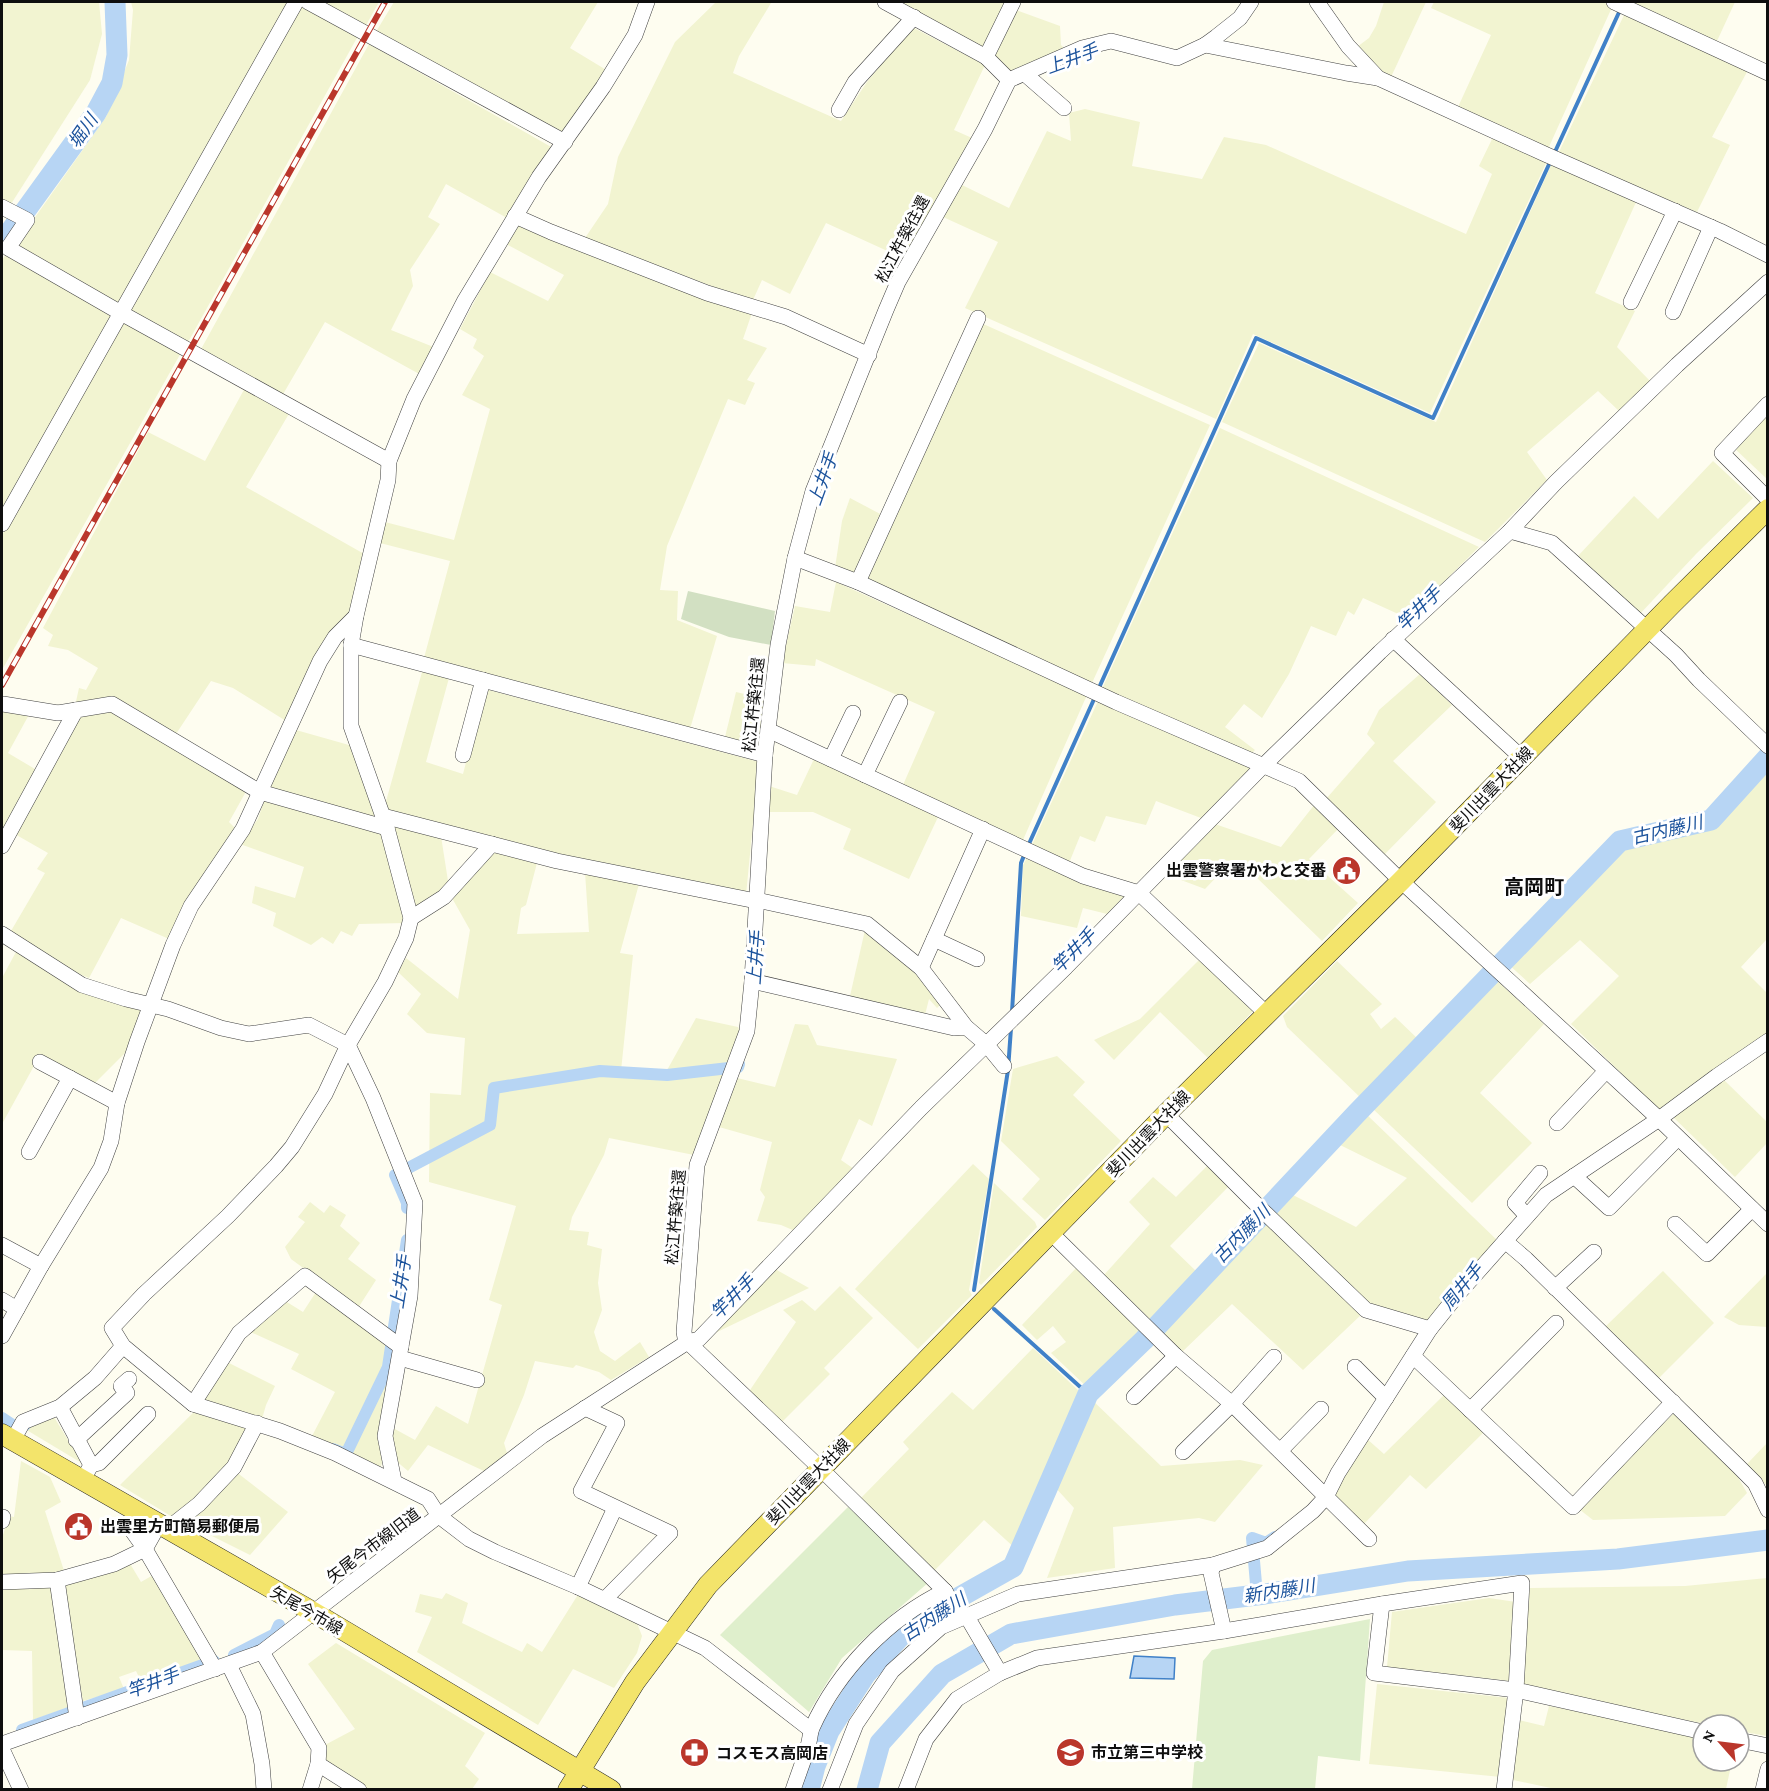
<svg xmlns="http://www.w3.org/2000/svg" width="1769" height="1791" font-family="'Crimson Pro','Noto Sans JP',serif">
	<rect width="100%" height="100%" fill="#fefdf0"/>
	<g fill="#f2f4d1">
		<path d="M2,2H99L102,34L90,80L11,204L2,199Z"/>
		<path d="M131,2H289L119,305L14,247L106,117L129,60L133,10Z"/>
		<path d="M317,2H379L365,27Z"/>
		<path d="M394,2H598L570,48L608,71L563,136L374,35Z"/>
		<path d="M716,2L771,3L739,56L733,73L841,121L867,82L912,27L985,65L954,130L972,138L905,259L826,223L790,294L762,280L753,300L714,287L585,238L608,204L618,157L675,42Z"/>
		<path d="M892,2H1006L984,51Z"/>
		<path d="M1384,2H1426L1391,77L1380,72L1357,47L1369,38L1376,26Z"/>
		<path d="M1434,2H1605L1613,5L1548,149L1458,107L1491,35L1431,8Z"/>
		<path d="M1629,2H1735L1717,41Z"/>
		<path d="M301,6L358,36L187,344L130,313L129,307Z"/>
		<path d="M1013,9L1060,26L1061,45L1065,49L1011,72L994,59L993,46Z"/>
		<path d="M1625,13L1748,70L1712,137L1730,145L1697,212L1558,154Z"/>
		<path d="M369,44L553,148L507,218L446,184L428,217L440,224L410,270L413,286L391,330L436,348L421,375L325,322L282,396L200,351Z"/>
		<path d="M1085,109L1140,122L1132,166L1202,179L1224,137L1266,145L1466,234L1492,174L1479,166L1494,135L1548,159L1430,413L1253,334L1216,419L965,308L998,242L943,217L962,185L1009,208L1047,131L1071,141L1069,113Z"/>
		<path d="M1552,163L1637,200L1595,293L1635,311L1617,347L1650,381L1619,411L1598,391L1527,452L1547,480L1485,542L1222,422L1259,343L1436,422Z"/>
		<path d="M520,223L562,244L581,247L753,310L743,339L767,348L747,380L755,383L745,405L728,399L667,546L660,590L678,591L677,620L717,636L690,729L424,658L450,561L380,543L385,522L454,540L490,409L462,395L484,356L473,348L477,339L460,329L490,272L548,301L564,275L506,244Z"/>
		<path d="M7,253L114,314L2,512V260Z"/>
		<path d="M124,320L182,351L2,670V535Z"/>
		<path d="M981,323L1210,425L1092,683L865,581Z"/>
		<path d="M246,386L290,412L246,487L366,555L355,610L286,721L233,688L211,681L174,737L112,699L75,706L79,688L86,690L98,668L68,650L48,646L53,635L43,628L148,432L205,461Z"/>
		<path d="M1767,411V479L1733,447Z"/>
		<path d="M1220,428L1479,547L1407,618L1363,598L1354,615L1348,611L1336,636L1311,626L1289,674L1262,718L1244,704L1225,727L1255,750L1250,755L1102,689Z"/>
		<path d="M1713,461L1753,498L1696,554L1638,616L1578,556L1634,496L1658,519Z"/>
		<path d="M850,498L884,516L855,576L835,568L842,521Z"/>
		<path d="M836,582L1087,695L1023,840L903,785L935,712L816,659L815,666L782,663L795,606L830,612Z"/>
		<path d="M422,672L449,678L426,762L463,774L485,689L759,762L746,895L561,857L387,811L385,805Z"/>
		<path d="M1420,674L1452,705L1393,761L1436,802L1383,856L1326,799L1375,743L1367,734L1379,710Z"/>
		<path d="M736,692L766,699L762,744L757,747L725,737Z"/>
		<path d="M1099,699L1252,767L1201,818L1156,801L1146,825L1106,816L1095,842L1080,836L1069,863L1031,847Z"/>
		<path d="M2,709L31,711L8,753L40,772L2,839Z"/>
		<path d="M112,709L248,788L229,822L236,829L169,939L121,918L89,978L63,967L11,931L45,873L37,869L48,853L13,833L80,713Z"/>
		<path d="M296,730L356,747L378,821L270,789Z"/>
		<path d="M814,759L938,817L909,879L843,849L851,829L813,812H766L769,786L797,795Z"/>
		<path d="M1767,765V939L1741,967L1767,993V1035L1659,1110L1571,1024L1619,976L1580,940L1530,984L1507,963L1623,846L1715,823Z"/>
		<path d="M265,798L378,831L387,840L406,923L359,924L352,936L341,931L333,944L322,937L311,945L273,926L276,913L252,903L255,886L295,898L304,867L240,844L258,819Z"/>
		<path d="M1315,804L1341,826L1309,859L1358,903L1322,941L1253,874L1227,866L1205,889L1173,877L1172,870L1215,824L1281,847Z"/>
		<path d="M393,825L441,836L448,881L438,894L413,910Z"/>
		<path d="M494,851L537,863L526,905L521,908L517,934L589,932L585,872L639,884L620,953L633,955L621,1071L666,1072L696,1018L738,1027L741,1033L694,1155L609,1138L604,1155L572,1217L569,1230L589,1232L587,1245L602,1249L598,1283L602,1310L594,1332L600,1351L615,1361L640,1342L649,1357L611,1380L599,1372L576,1365L573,1368L535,1361L524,1395L504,1443L507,1453L484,1471L428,1445L408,1471L395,1460L391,1438L393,1428L415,1440L436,1406L468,1424L502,1305L489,1300L516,1206L429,1182L430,1093L461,1095L465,1038L427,1033L407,1014L421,994L398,972L406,958L458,999L470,930L452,898Z"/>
		<path d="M1028,856L1126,895L1107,914L1083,908L1077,928L1021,916L1023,865Z"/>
		<path d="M865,930L919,973L943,1002L937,1008L929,999L925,1015L850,996Z"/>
		<path d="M17,950L146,1007L130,1048L94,1084L40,1055L2,1124V978Z"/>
		<path d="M1201,958L1256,1008L1208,1058L1160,1012L1114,1060L1094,1040L1140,1019Z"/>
		<path d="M1337,961L1382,1004L1370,1014L1381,1029L1395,1017L1419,1040L1363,1100L1287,1027L1283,1016Z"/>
		<path d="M1495,979L1544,1024L1480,1093L1532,1143L1472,1203L1372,1108Z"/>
		<path d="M795,1024L808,1025L817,1045L897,1059L872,1126L859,1119L841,1160L854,1169L795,1231L781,1225L757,1221L765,1197L760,1190L772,1142L719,1127L737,1078L775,1087Z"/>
		<path d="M1057,1056L1085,1082L1073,1095L1121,1141L1045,1220L1022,1199L1040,1179L1001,1141L1013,1069Z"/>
		<path d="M1724,1080L1767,1122V1143L1735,1177L1672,1116Z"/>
		<path d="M1365,1113L1499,1242L1429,1324L1370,1306L1272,1214L1291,1194L1356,1227L1407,1178L1338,1144Z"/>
		<path d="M973,1164L989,1179L969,1290L972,1295L918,1349L855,1289Z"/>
		<path d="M1208,1165L1230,1185L1170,1246L1197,1272L1151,1320L1104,1275L1150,1224L1129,1202L1153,1177L1176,1197Z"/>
		<path d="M994,1183L1035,1222L1037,1227L981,1285L979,1283Z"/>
		<path d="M310,1202L324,1213L330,1205L346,1215L340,1226L360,1243L348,1259L376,1280L358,1308L291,1259L285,1247L305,1222L298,1217Z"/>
		<path d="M1265,1220L1363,1313L1303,1370L1232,1304L1182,1352L1160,1329Z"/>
		<path d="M1079,1265L1146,1331L1089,1389L1051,1353L1066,1342L1053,1326L1037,1340L1022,1325Z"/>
		<path d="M775,1269L809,1288L715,1333L713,1330Z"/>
		<path d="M1663,1271L1714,1323L1659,1378L1606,1326Z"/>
		<path d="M1767,1273V1327L1739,1325L1724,1317Z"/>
		<path d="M840,1286L873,1318L824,1368L830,1374L779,1425L748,1393L796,1322L783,1310L802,1300L815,1311Z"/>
		<path d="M316,1292L395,1348L384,1458L380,1468L312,1436L335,1392L291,1369L299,1354L246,1330L282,1299L303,1312Z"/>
		<path d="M1033,1348L1081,1393L1016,1549L984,1520L933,1572L859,1500L909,1449L903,1442L952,1392L973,1410Z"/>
		<path d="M225,1361L275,1386L266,1405L262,1419L201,1402Z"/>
		<path d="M1444,1395L1485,1431L1426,1489L1410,1475L1364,1524L1334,1494L1367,1439L1384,1454Z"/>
		<path d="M1091,1399L1161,1466L1240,1460L1263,1465L1215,1522L1199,1518L1113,1527L1115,1568L1047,1578L1074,1508L1055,1487Z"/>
		<path d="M195,1411L252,1425L230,1465L174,1518L120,1485Z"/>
		<path d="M1674,1413L1735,1472L1747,1493L1725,1516L1593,1520L1579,1509Z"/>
		<path d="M54,1417L68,1440L85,1465L25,1429Z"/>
		<path d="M1767,1443V1486L1747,1464Z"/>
		<path d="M21,1461L50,1477L61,1502L45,1511L65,1574L2,1576V1538L9,1516L14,1517Z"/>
		<path d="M235,1471L288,1512L250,1555L184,1522Z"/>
		<path d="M129,1562L141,1582L155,1574L209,1660L142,1683L136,1671L119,1677L124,1689L83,1701L62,1583Z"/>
		<path d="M1767,1578V1736L1739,1731V1725H1711L1520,1687L1530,1588L1685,1586Z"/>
		<path d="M54,1587L74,1705L33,1720L32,1651L2,1650V1588Z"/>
		<path d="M446,1593L468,1603L462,1623L522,1652L527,1643L542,1652L579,1593L637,1623L642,1636L637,1653L614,1688L573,1669L538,1725L417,1652L432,1617L415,1612L420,1594L442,1599Z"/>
		<path d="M1489,1598L1516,1602L1511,1681L1387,1667L1392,1612Z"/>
		<path d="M336,1643L485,1733L465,1766L479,1779L472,1789H365L321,1763L323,1746L355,1729L308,1664Z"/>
		<path d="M1377,1684L1509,1698L1501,1777L1369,1764Z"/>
		<path d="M1549,1706L1703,1735V1761H1732L1726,1789L1560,1790L1513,1780L1519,1720L1544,1726Z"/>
	</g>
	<path fill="#d2e0c2" d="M688,591L775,611L771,645L729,637L681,619Z"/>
	<g fill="#dfefcc">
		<path d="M848,1507L929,1582L842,1658L809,1712L720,1635Z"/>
		<path d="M1370,1619L1360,1761L1318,1756L1315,1789H1192L1203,1661L1212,1650Z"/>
	</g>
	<path fill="#b7d5f4" stroke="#4081c8" stroke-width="1.5" d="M1134,1656L1175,1658L1174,1679L1130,1678Z"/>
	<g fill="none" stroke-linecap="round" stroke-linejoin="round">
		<g stroke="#4081c8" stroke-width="4">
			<path d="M1554,154L1621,8"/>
			<path d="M1098,690L1256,338L1433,418L1551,160"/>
			<path d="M1028,846L1095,697"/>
			<path d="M1012,1012L1021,863L1025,853"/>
			<path d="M974,1290L1008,1070L1011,1028"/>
			<path d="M994,1309L1088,1394"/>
		</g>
		<g stroke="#b7d5f4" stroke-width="12">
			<path d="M407,1208V1203L395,1175L490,1125L494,1088L600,1071L667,1075L738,1067L739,1064"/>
			<path d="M2,1418L17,1428L25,1425"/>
			<path d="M333,1449L346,1454L388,1367L407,1240"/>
			<path d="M1257,1595L1252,1538L1266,1543L1275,1537"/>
			<path d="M234,1655L275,1634L279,1625"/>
			<path d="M22,1730L214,1661"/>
		</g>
		<g stroke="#b7d5f4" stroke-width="21">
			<path d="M2,243L96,113L112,83L117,55L115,2"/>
			<path d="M809,1790L815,1766L829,1731L865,1675L901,1636L958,1598L1013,1567L1088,1394L1144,1340L1356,1114L1620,841L1711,820L1768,757"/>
			<path d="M867,1790L880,1743L942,1674L1011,1634L1175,1605L1265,1594L1408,1571L1618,1559L1768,1540"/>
		</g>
		<defs>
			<g id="minor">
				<path d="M308,2L565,142"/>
				<path d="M885,2L986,57"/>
				<path d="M1317,2L1348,46L1378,78"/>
				<path d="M1614,2L1768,73"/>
				<path d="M1205,45L1346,73L1378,78L1547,155L1720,231L1768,255"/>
				<path d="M1025,74L1064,108"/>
				<path d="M1009,80L986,57L1013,2"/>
				<path d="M839,110L855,82L914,17"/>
				<path d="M2,207L27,220L8,248L121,313L389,461"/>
				<path d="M515,216L551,232L707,293L786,317L869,355"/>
				<path d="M1631,302L1675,211"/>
				<path d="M1673,312L1711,227"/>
				<path d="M1768,404L1722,453L1768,499"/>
				<path d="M2,524L296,2"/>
				<path d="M1510,531L1552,543L1676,655L1699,680L1768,746"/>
				<path d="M795,558L858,582L1116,702L1299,781L1401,881L1659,1119L1768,1224"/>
				<path d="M858,582L978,318"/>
				<path d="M1393,639L1522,758"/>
				<path d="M351,645L765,755"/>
				<path d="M3,704L58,713L76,710"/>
				<path d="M768,730L1083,876L1139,893L1267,1014"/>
				<path d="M463,755L483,680"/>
				<path d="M831,759L853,713"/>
				<path d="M865,775L900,702"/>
				<path d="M383,816L557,861L756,901"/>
				<path d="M387,828L351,726V645L356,616L388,480L389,461L414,399L465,300L539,177L603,87L635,35L647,2"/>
				<path d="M2,846L76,710L112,704L260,792L387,828L411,918L406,938L385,982L348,1045L325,1094L292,1147L276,1166L228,1216L144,1294L112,1328L123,1346L193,1404L280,1431L335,1453L428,1499L439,1516L469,1539L495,1552L578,1587L705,1648L811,1730"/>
				<path d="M757,900L867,924L921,968L966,1027"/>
				<path d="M411,918L444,897L492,844"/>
				<path d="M2,934L82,985L126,999L168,1009L221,1028L249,1034L309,1025L348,1045L373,1098L415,1203L410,1296L385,1436L394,1481"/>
				<path d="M934,939L977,959"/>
				<path d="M921,968L983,829"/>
				<path d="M752,981L954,1028L966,1027L986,1044L1004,1066"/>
				<path d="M40,1062L117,1103"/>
				<path d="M1166,1114L1262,1210L1366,1310L1430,1329"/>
				<path d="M1557,1123L1606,1071"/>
				<path d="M29,1152L70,1078"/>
				<path d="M1574,1176L1609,1208L1678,1138"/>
				<path d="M1527,1216L1515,1203L1540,1173"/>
				<path d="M1675,1224L1707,1254L1752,1209"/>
				<path d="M1051,1233L1176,1356L1232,1404L1369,1539"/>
				<path d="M1505,1241L1526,1259L1738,1466L1755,1483L1768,1510"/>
				<path d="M2,1245L41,1266"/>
				<path d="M1555,1288L1594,1252"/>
				<path d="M2,1300L17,1309"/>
				<path d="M2,1336L41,1266L101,1168L111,1141L117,1103L137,1042L173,945L191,906L243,829L320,661L335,637L356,616"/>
				<path d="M691,1342L692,1346L820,1468L945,1591L960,1618"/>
				<path d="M686,1343L684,1332L697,1165L747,1031L752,981L765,755L778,645L795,558L813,491L886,310L898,282L985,129L1009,80L1082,48L1111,41L1177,58L1205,45L1216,37L1240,18L1251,2"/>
				<path d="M1413,1356L1573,1507L1673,1402"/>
				<path d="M400,1358L477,1380"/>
				<path d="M1355,1367L1386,1398"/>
				<path d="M1134,1397L1176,1356"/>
				<path d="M193,1404L239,1333L305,1276L401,1347"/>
				<path d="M60,1407L91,1465L83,1480"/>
				<path d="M585,1408L617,1423L581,1491L670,1533L605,1599"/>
				<path d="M1470,1410L1556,1323"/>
				<path d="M13,1440L23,1422L60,1407L95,1378L123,1346"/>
				<path d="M76,1440L127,1393L121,1386L129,1379"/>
				<path d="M1280,1451L1321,1409"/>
				<path d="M1183,1452L1232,1404L1274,1357"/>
				<path d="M91,1465L99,1463L148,1414"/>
				<path d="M2,1521L3,1517"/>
				<path d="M128,1525L145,1549L215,1669"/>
				<path d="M171,1531L175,1523L199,1504L234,1467L257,1423"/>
				<path d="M1213,1565L1211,1573L1224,1631"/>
				<path d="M57,1580L77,1718"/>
				<path d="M2,1582L57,1580L114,1564L145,1549L159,1524"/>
				<path d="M578,1587L615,1508"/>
				<path d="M1382,1604L1374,1673L1516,1690L1504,1790"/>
				<path d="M966,1615L1000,1673"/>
				<path d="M262,1652L319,1748L318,1764L310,1790"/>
				<path d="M229,1665L253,1714L262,1764L264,1790"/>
				<path d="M1739,1740L1768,1746"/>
				<path d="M2,1744L262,1652L542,1436L686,1343L699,1339L921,1108L1066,967L1263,766L1380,652L1510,531L1556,482L1677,365L1768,282"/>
				<path d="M2,1749L21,1790"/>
				<path d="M318,1764L359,1790"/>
				<path d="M793,1790C798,1775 804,1760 808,1746C810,1740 810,1733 812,1728C838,1670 889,1618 945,1591"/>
				<path d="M830,1790L856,1724L892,1671L941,1627L1018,1594L1213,1565L1267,1548L1313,1511L1326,1497L1338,1473L1430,1329L1458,1294L1546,1195L1659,1119L1717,1076L1768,1041"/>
				<path d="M906,1790L926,1739L957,1699L1000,1673L1037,1658L1224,1631L1382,1604L1522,1583L1516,1690L1703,1732"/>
				<path d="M1763,1790L1768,1769"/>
			</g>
			<g id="major">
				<path d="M2,1434L313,1612L611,1790"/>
				<path d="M568,1790L635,1682L708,1585L1166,1114L1401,881L1672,604L1768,509"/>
			</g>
		</defs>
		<use href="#minor" stroke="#414141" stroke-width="16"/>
		<use href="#major" stroke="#1f1f1f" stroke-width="21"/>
		<use href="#minor" stroke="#fff" stroke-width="15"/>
		<use href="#major" stroke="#f3e46b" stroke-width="20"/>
		<defs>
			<path id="rail" d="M2,685L385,2"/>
		</defs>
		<use href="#rail" stroke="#ba362b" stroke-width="6"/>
		<use href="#rail" stroke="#fff" stroke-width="4" stroke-dasharray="11" stroke-linecap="butt"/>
	</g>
	<defs>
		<symbol id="civic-disc" viewBox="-11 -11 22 22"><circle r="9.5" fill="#ba362b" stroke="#fff"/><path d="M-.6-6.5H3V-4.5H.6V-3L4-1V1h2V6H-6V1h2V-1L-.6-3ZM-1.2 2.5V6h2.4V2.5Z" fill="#fff"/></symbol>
		<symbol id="school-disc" viewBox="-11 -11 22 22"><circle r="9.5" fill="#ba362b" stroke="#fff"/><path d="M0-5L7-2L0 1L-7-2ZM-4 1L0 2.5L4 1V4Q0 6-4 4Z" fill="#fff"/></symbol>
		<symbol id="pharmacy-disc" viewBox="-11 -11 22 22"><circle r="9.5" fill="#ba362b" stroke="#fff"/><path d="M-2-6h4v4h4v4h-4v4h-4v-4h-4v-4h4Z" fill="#fff"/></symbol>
	</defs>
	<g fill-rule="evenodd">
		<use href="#civic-disc" x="1330" y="854" width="33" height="33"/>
		<use href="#civic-disc" x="62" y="1510" width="33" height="33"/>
		<use href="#school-disc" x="1054" y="1736" width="33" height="33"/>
		<use href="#pharmacy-disc" x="678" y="1736" width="33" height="33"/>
	</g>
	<g text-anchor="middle" stroke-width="6" stroke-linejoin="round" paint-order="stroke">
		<g font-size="16" fill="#0e0e0e" stroke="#fff">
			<text transform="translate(902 239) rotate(-62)" y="6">松江杵築往還</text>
			<text transform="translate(753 705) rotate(-84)" y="6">松江杵築往還</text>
			<text transform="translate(1491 789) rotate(-46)" y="6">斐川出雲大社線</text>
			<text transform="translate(1148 1133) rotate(-46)" y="6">斐川出雲大社線</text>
			<text transform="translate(675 1217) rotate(-85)" y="6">松江杵築往還</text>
			<text transform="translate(808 1481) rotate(-46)" y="6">斐川出雲大社線</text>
			<text transform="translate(373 1545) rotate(-37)" y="6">矢尾今市線旧道</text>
			<text transform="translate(307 1610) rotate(30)" y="6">矢尾今市線</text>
		</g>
		<g font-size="16" font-weight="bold" fill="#0e0e0e" stroke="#fff" text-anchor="start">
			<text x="1326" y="876" text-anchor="end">出雲警察署かわと交番</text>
			<text x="100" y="1532">出雲里方町簡易郵便局</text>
			<text x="1091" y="1758">市立第三中学校</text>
			<text x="716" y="1759">コスモス高岡店</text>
		</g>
		<g font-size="18" font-style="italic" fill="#1c539c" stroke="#fff">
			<text transform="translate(1072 59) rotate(-20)" y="6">上井手</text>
			<text transform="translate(83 131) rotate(-55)" y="6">堀川</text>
			<text transform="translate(823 479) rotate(-70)" y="6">上井手</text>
			<text transform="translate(1419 609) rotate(-44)" y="6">竿井手</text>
			<text transform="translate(1667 830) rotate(-13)" y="6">古内藤川</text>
			<text transform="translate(1074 951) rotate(-45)" y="6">竿井手</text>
			<text transform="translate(756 958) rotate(-86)" y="6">上井手</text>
			<text transform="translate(1242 1234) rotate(-46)" y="6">古内藤川</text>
			<text transform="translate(401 1282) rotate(-81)" y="6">上井手</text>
			<text transform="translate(1462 1287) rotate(-50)" y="6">周井手</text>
			<text transform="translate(733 1297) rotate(-45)" y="6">竿井手</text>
			<text transform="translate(1279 1591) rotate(-9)" y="6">新内藤川</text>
			<text transform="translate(934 1617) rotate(-33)" y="6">古内藤川</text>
			<text transform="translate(153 1683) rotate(-20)" y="6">竿井手</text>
		</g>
		<g font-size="20" font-weight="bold" fill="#0e0e0e" stroke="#fff">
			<text x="1534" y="894">高岡町</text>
		</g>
	</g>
	<rect width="1769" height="1791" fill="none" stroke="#0e0e0e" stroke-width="6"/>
	<g transform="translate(1721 1743) rotate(298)"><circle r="28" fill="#ffffff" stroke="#9f9f9f" stroke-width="1.5"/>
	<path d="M0-4.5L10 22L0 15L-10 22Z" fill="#ba362b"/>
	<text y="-9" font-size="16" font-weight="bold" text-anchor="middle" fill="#0e0e0e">N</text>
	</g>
</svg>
